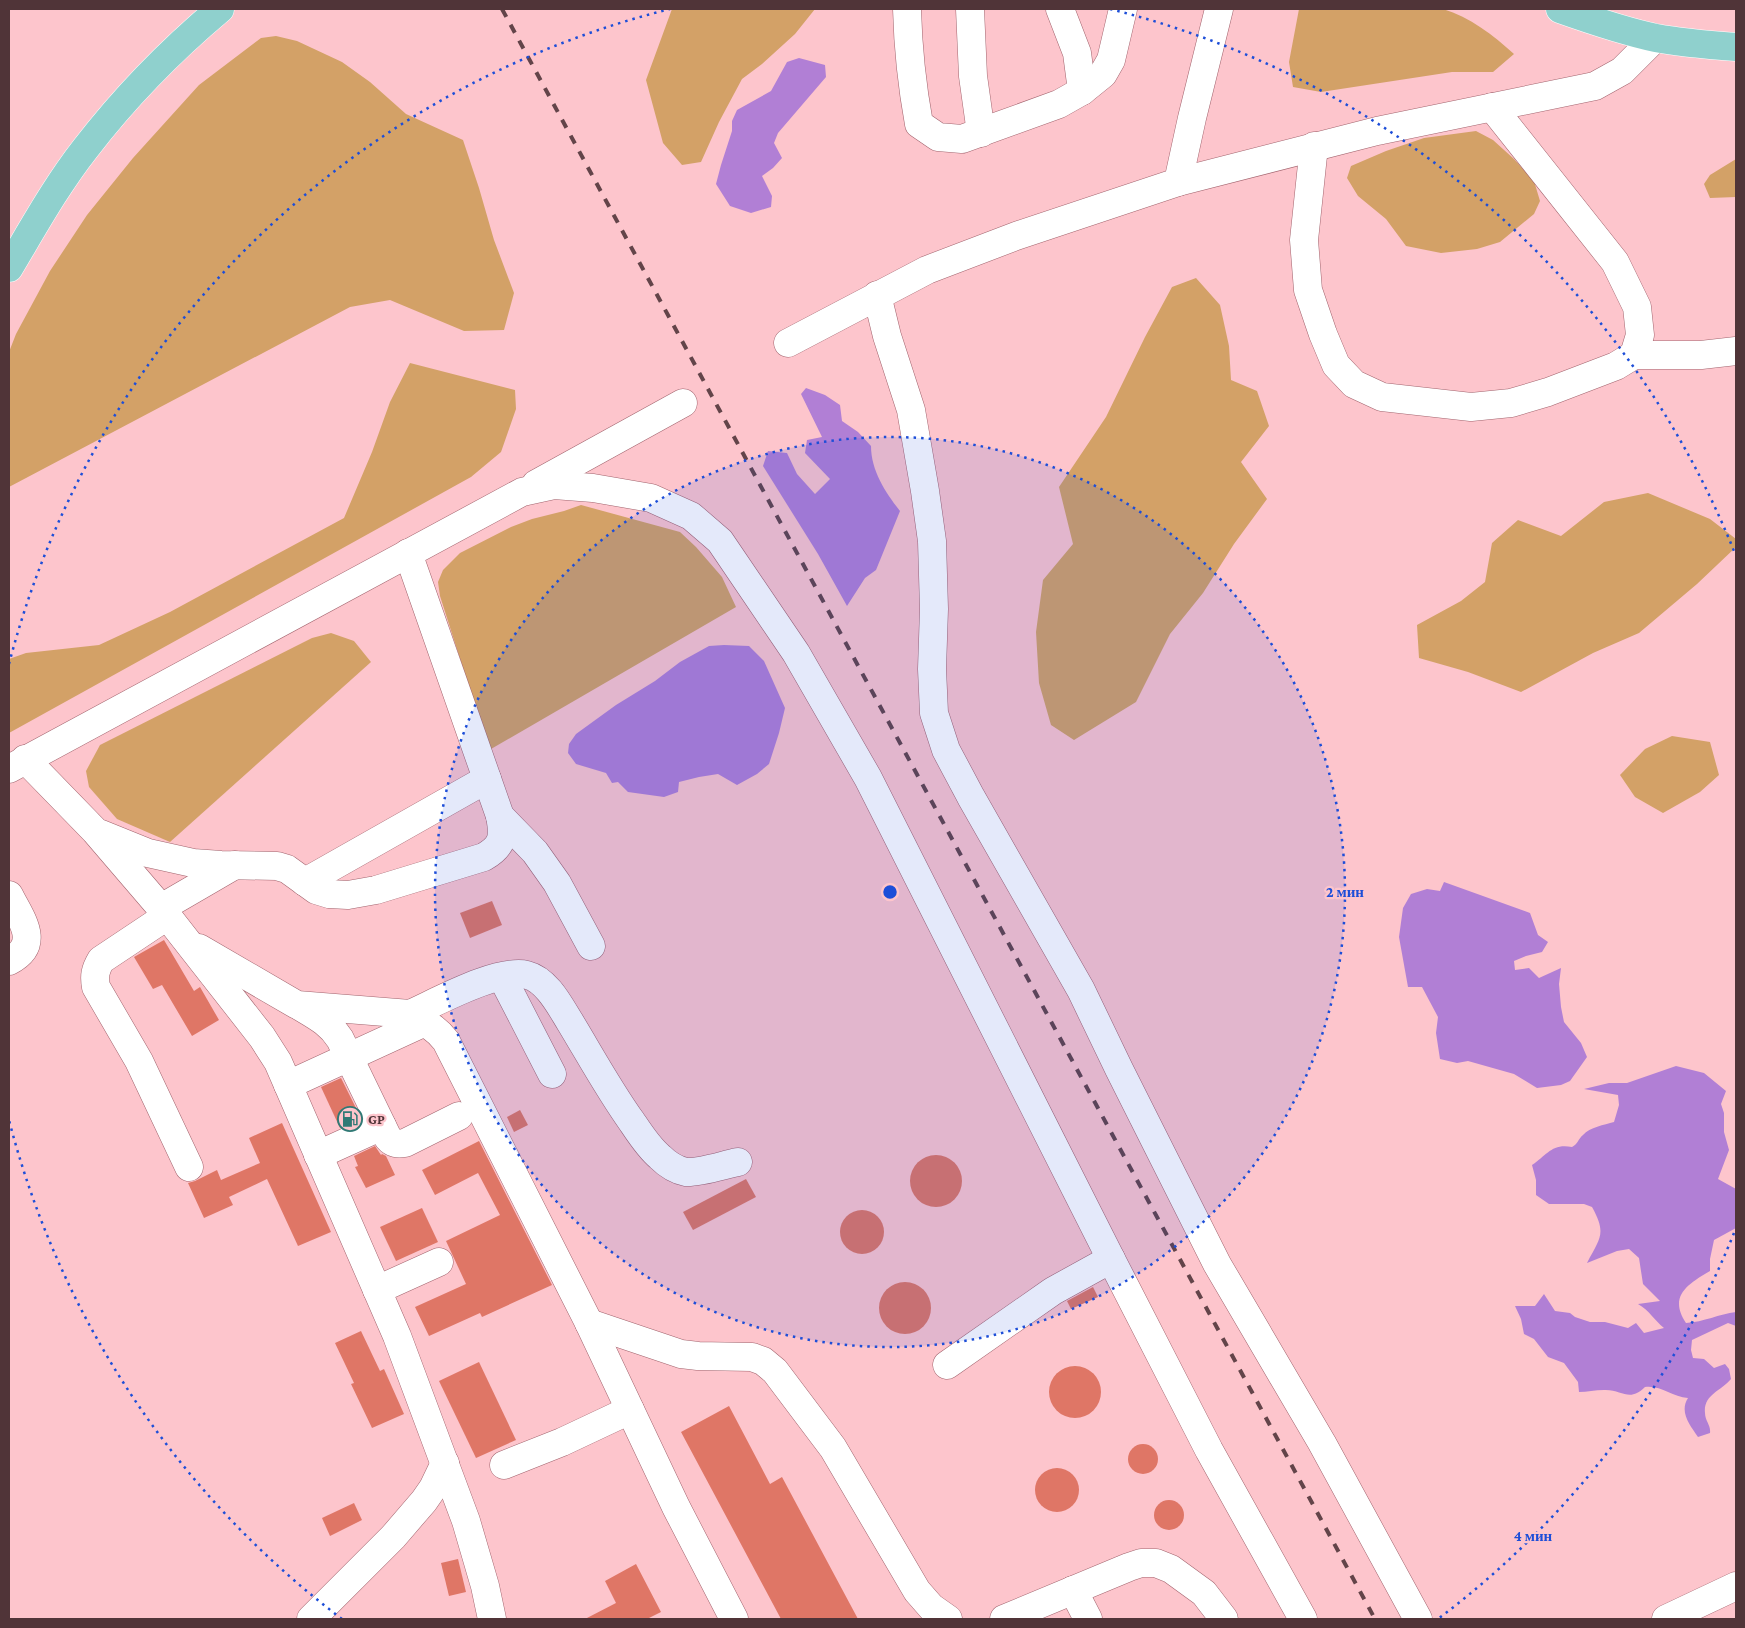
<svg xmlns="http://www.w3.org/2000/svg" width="1745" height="1628" font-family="'Crimson Pro',serif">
	<rect width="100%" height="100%" fill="#fdc5cc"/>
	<g fill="#d3a167">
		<path d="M672,9H815L795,34L762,64L742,79L719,122L701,162L682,165L663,143L646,80Z"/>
		<path d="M1299,9H1443C1470,17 1493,35 1514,54L1493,72H1452L1321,92L1293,87L1289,62Z"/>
		<path d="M276,36L297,41L342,62L370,82L406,114L463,140L479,188L494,240L514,293L504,330L464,331L390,300L350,307L9,487V352L16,334L50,271L87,215L133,158L199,85L261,38Z"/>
		<path d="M1476,131L1493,140L1514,159L1534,181L1540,201L1534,214L1500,242L1477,249L1441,253L1406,246L1386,219L1358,196L1347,178L1351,166L1386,151L1424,138Z"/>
		<path d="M1736,159V197L1710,198L1704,184L1710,175Z"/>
		<path d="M1196,278L1220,305L1229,346L1231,380L1257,391L1269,426L1241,462L1267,499L1234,544L1203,593L1170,634L1136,702L1074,740L1051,725L1039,683L1036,632L1043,580L1073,544L1059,487L1106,417L1145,337L1172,287Z"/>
		<path d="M410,363L515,390L516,409L501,452L471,477L9,733V659L26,653L99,645L170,612L344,518L372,452L390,402Z"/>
		<path d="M1648,493L1710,519L1736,539V547L1697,584L1639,633L1593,653L1521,692L1468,672L1419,658L1417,625L1461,601L1485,582L1492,543L1518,520L1561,536L1604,502Z"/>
		<path d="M581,505L680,532L696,547L722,577L736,607L491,749L476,709L440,596L438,582L443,570L460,553L511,527L532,519L564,511Z"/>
		<path d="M331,633L354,641L371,662L170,842L117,819L89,787L86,771L100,745L312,638Z"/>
		<path d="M1672,736L1710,742L1719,775L1700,792L1663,813L1635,797L1620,775L1645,749Z"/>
	</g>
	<g fill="#b17fd5">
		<path d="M799,58L825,65L826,77L778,133L774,143L782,158L773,168L762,176L772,196L771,207L751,213L730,206L716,184L721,165L732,131V121L737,110L771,91L787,62Z"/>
		<path d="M806,388L825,395L840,405L842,421L858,432L871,446C871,471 886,493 900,511L876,570L865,578L847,606L818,554L763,466L768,451L787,453L797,474L815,494L830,479L805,453L807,440L822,437L801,394Z"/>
		<path d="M724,645L749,646L764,661L785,708L779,733L769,764L757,774L737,785L718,774L699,777L679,782L678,792L664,797L628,792L618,782L612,783L606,773L576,764L568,753L569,744L576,734L616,705L655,681L680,662L709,646Z"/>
		<path d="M1444,882L1530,913L1538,935L1548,942L1542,952L1526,956L1514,961L1515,970L1529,968L1539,978L1561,968L1559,984L1561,1007L1564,1022L1581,1043L1587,1057L1570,1081L1561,1085L1537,1088L1514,1074L1468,1061L1457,1063L1440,1059L1436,1033L1438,1017L1422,987H1408L1399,937L1403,908L1411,894L1427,889L1440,891Z"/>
		<path d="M1676,1066L1704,1073L1726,1091L1721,1104L1724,1113V1132L1729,1150L1718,1179L1736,1189V1228L1714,1240L1710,1259V1271C1688,1284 1668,1296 1686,1323C1704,1322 1719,1314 1736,1312V1326L1728,1323L1692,1340L1691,1350L1693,1358L1704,1359L1714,1368L1725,1364L1729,1369L1731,1379C1721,1391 1703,1395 1705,1413C1705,1421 1711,1425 1710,1433L1698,1437C1690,1425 1679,1412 1688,1398C1672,1397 1661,1385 1645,1387C1629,1403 1622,1389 1604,1390C1595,1390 1587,1392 1579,1392L1578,1382L1564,1363L1548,1357L1534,1339L1524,1334L1521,1319L1515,1306H1535L1544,1294L1555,1311L1570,1313L1575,1317L1590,1322H1605L1628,1328L1636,1323L1644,1333L1664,1328C1654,1320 1650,1311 1638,1304L1660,1301L1643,1284L1639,1258L1629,1249L1617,1251L1587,1263C1600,1238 1607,1234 1592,1207L1584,1204H1549L1536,1195V1180L1532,1165C1547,1155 1552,1143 1572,1147C1578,1144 1578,1139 1583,1135C1590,1127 1604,1125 1614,1122L1619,1105L1618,1095L1584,1089L1609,1083H1627Z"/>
	</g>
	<g fill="#df7666">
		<path d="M492,901L502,925L470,938L460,913Z"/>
		<path d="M164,940L194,991L200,987L219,1020L192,1036L162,985L153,989L134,957Z"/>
		<path d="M341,1078L361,1118L340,1128L321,1087Z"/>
		<path d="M520,1110L528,1125L514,1132L507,1117Z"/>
		<path d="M282,1123L331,1232L298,1246L267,1179L229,1197L233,1205L204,1218L188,1183L195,1181L217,1170L221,1180L260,1163L249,1138Z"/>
		<path d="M479,1141L552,1285L482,1317L480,1313L429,1336L415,1307L466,1284L446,1241L500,1215L478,1173L435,1195L422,1170Z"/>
		<path d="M375,1146L381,1155L382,1154L386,1156L395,1175L366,1188L355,1167L358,1166L354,1156Z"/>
		<circle cx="936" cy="1181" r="26"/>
		<path d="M746,1179L756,1197L693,1230L683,1212Z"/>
		<path d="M422,1208L438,1242L396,1261L380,1227Z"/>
		<circle cx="862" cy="1232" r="22"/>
		<circle cx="905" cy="1308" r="26"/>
		<path d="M1093,1287L1098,1297L1071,1309L1067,1301Z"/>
		<path d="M361,1331L380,1371L384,1369L404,1414L372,1428L351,1384L354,1383L335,1343Z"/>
		<path d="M479,1362L516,1440L476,1458L439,1381Z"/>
		<circle cx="1075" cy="1392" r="26"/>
		<path d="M729,1406L770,1484L782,1477L858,1619H781L681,1432Z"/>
		<circle cx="1143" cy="1459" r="15"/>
		<circle cx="1057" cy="1490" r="22"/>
		<circle cx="1169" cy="1515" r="15"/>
		<path d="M354,1503L362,1520L330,1536L322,1518Z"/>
		<path d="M458,1559L466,1592L449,1596L441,1563Z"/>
		<path d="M636,1564L661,1612L647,1619H585L616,1603L605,1581Z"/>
	</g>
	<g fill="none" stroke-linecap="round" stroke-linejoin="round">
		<defs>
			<g id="minor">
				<path d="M907,9C908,47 912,86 919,124L938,137L962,139L1059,104L1082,91L1103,74L1111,60L1123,9"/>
				<path d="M970,9L973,76L981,133"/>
				<path d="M1060,9L1077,53L1082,91"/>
				<path d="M1492,107L1615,262L1637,307L1640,335L1634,355"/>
				<path d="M1314,146L1304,240L1308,290L1323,334L1336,365L1354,384L1382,397L1471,407L1511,403L1548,392L1616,366L1634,355H1701L1736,351"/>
				<path d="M1178,182L1377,131L1595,86L1622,71L1655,38"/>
				<path d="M877,295L887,336L911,410L925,491L932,541L934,609L932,669L934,713L946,750L971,797L1081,990L1119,1069L1217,1264L1322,1443L1418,1619"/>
				<path d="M788,343L927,270L1016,236L1178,182L1192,118L1219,9"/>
				<path d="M536,484L683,403"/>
				<path d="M25,759L95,831L161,908L262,1037L278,1062L397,1336L466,1521L485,1586L492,1619"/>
				<path d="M9,769L522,492L554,485L593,488L651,498L691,516L720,541L796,653L868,778L1111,1259L1209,1450L1303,1619"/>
				<path d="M500,816L535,852L557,883L591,946"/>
				<path d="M101,834L148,853L193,863L221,865L277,866L287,869L316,890L329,894L348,895L376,890L484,857C503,846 504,837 500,816L408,553"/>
				<path d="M305,882L487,779"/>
				<path d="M9,895C21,919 42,944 9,961"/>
				<path d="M161,908L235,865"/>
				<path d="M167,916L101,960C95,970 94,976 96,987L139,1061L189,1167"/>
				<path d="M199,948L297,1005L410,1014C425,1022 436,1028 446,1041L589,1323L676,1507L734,1619"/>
				<path d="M502,977L552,1074"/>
				<path d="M301,1007C316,1016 330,1023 340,1039L388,1138C393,1144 398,1144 405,1143L459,1116"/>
				<path d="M410,1014C437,1002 498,968 527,975C547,980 560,1006 570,1022C590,1055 609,1090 632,1122C640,1134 649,1148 660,1157C667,1164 676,1170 686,1172C700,1173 723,1165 738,1162"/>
				<path d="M288,1085L425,1022"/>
				<path d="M318,1155L382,1126"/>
				<path d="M377,1290L439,1262"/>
				<path d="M589,1323L681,1354L698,1356L752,1357L763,1361L775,1371L833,1448L917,1591L931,1607L948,1619"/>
				<path d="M947,1365L1053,1291L1111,1259"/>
				<path d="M504,1465L562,1442L630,1410"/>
				<path d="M1073,1590L1088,1619"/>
				<path d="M311,1619L393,1537L424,1501L433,1488L445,1463"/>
				<path d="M1004,1619L1129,1567L1141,1563H1156L1171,1569L1204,1593L1224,1619"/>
				<path d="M1666,1619L1736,1586"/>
			</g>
			<g id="major">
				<path d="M1560,9C1591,20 1623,31 1656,38C1682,43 1709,45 1736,47"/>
				<path d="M9,268C33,228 56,186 85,149C125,97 170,51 220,9"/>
			</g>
		</defs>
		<use href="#minor" stroke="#a2646e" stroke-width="29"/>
		<use href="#major" stroke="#fff" stroke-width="29"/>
		<use href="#minor" stroke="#fff" stroke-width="28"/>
		<use href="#major" stroke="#8fd0cd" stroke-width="28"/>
		<path stroke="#634449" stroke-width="4" stroke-dasharray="9 9" stroke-linecap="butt" d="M502,9L1375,1619"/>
	</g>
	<circle cx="890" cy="892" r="455" fill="#1d4ed8" fill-opacity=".12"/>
	<g fill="none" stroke="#1d4ed8" stroke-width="2.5" stroke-dasharray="2.5 5">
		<circle cx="890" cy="892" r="455"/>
		<path d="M1734 1233A910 910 0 0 1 1438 1619M342 1619A910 910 0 0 1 9 1120M9 664A910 910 0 0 1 670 9M1110 9A910 910 0 0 1 1734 551"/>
	</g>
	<defs>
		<symbol id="fuel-ring" viewBox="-11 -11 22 22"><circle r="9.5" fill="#fdc5cc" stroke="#307975" stroke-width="1.5"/><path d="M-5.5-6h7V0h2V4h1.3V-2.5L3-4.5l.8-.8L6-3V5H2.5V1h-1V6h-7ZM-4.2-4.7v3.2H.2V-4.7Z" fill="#307975"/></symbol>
	</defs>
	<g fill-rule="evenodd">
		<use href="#fuel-ring" x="336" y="1105" width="28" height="28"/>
	</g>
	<g text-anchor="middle" stroke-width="4.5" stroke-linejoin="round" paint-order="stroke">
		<g font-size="14" font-weight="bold" fill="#503438" stroke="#fdc5cc" text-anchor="start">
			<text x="368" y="1124">GP</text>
		</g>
	</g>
	<circle cx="890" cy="892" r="8" fill="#1d4ed8" stroke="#fdc5cc" stroke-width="2.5"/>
	<g font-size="15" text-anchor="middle" font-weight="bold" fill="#1d4ed8" stroke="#fdc5cc" stroke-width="4.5" stroke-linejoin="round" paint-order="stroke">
		<text x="1345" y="897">2 мин</text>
		<text x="1533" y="1541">4 мин</text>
	</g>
	<rect width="1745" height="1628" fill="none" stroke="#503438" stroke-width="20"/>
</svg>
